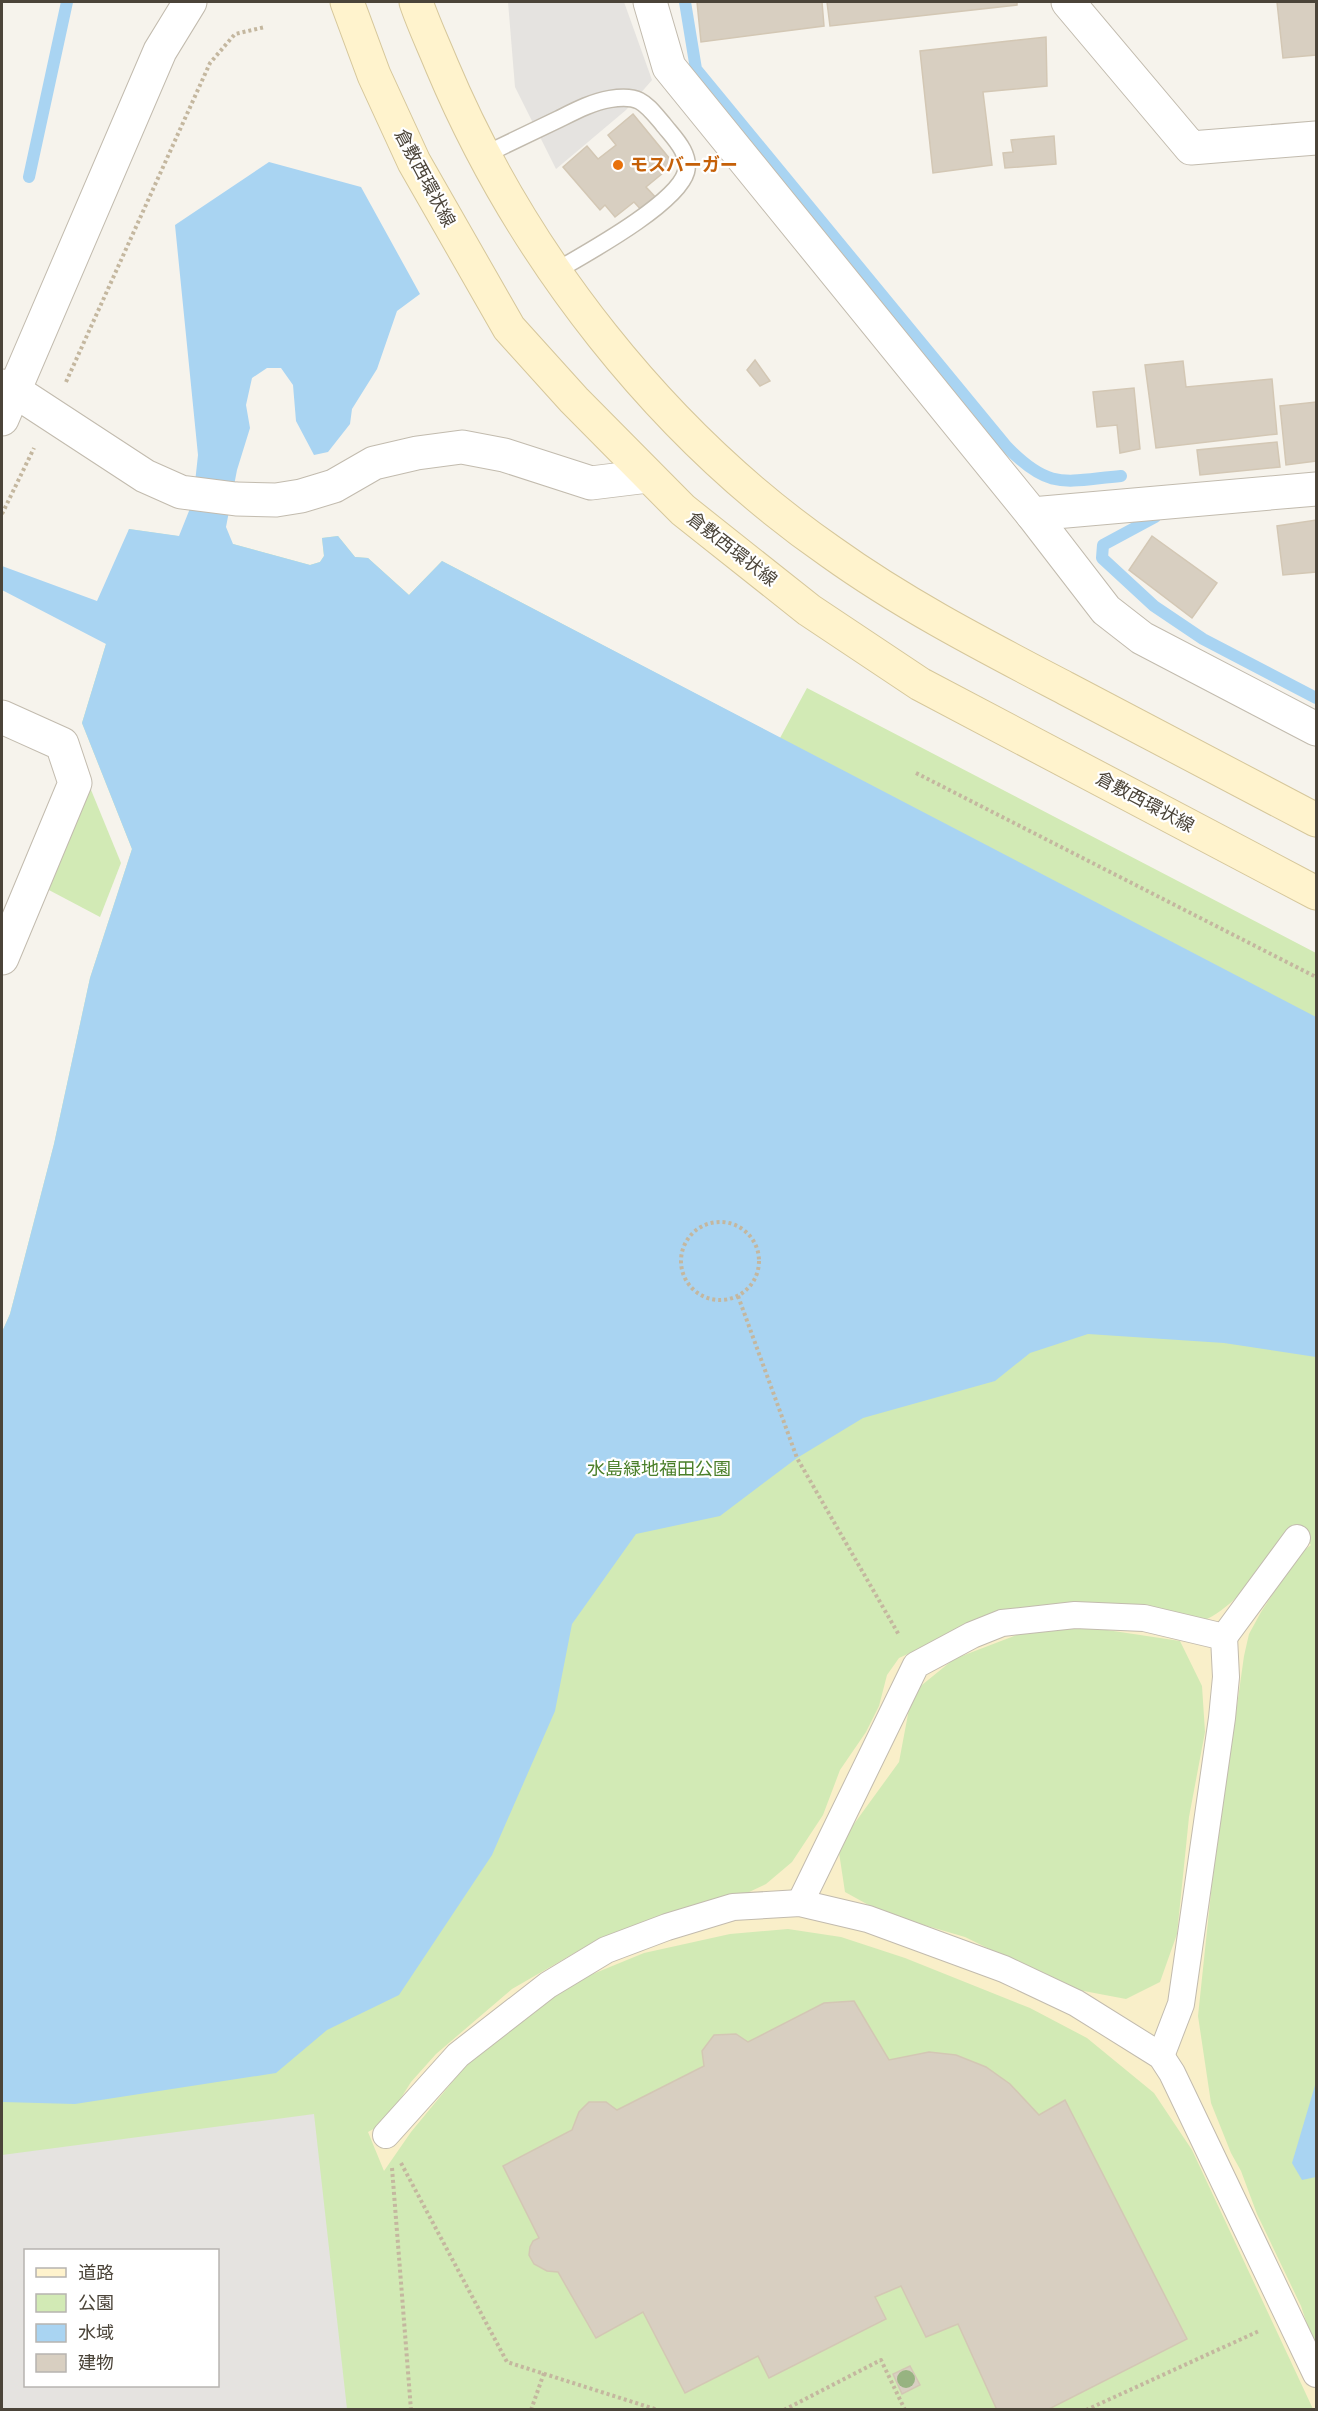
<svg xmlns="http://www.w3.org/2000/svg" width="1318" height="2411" font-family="'PT Sans Narrow','Noto Sans JP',sans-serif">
	<rect width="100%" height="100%" fill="#f6f3ec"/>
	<g fill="#d2eab5" fill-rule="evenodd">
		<path d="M129,529L233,544L310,565L320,562L324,556L322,538L338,536L355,557L368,558L409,595L442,561L780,738L807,688L1316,953V2409H2V1332L10,1314L54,1144L90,978L132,849L82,723L106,644ZM26,2250H218V2386H26Z"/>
		<path d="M89,785L121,863L100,917L47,889Z"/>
	</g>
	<path fill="#f9efc9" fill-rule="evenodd" d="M1293,1526L1311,1545L1299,1554L1261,1612L1249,1634L1244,1656L1212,1883L1198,2016L1211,2103L1231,2153L1241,2171L1257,2214L1301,2306L1316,2351V2409H1313L1192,2150L1154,2093L1087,2038L1030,2008L905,1958L841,1937L788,1929L730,1934L644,1953L583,1978L530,2008L477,2052L411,2132L384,2171L368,2132L386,2122L411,2082L436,2054L512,1989L590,1944L644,1922L714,1900L747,1893L766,1884L792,1862L823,1815L840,1770L866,1732L879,1706L887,1675L899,1658L966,1627L1207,1619C1244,1600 1268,1558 1293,1526ZM1087,1627L1180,1641L1202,1686L1205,1732L1189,1817L1177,1934L1160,1982L1126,1999L1068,1988L965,1937L883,1913L845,1892L838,1846L899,1762L912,1693L954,1659L1027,1631Z"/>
	<g fill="#e5e3e0" fill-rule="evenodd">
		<path d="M508,2H624L652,80L626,110L556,169L515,87Z"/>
		<path d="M314,2114L347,2409H2V2155ZM26,2250H218V2386H26Z"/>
	</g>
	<g fill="#a9d4f2">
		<path d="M269,162L361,187L420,294L397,311L377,369L352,409L350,424L328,452L314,455L296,421L293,385L281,368H267L252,378L246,405L250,428L237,470L226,527L233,544L310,565L320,562L324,556L322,538L338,536L355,557L368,558L409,595L442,561L1316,1017V1357L1224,1343L1088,1334L1030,1353L995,1381L863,1418L797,1458L720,1516L636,1534L572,1624L555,1711L492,1855L399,1995L327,2030L276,2073L75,2104L2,2102V1332L10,1314L54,1144L90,978L132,849L82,723L106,644L2,590V566L97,601L129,529L179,536L193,501L198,455L175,225Z"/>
		<path d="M1316,2082V2177L1302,2180L1292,2163Z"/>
	</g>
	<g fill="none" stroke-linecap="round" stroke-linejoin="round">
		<g stroke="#a9d4f2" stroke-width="12">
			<path d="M685,2L696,69L1007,447C1050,491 1065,481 1121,476"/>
			<path d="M29,177L67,2"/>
			<path d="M1155,517L1103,545L1102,558L1154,606L1203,639L1316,698"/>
		</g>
	</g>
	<g fill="#d8cfc1" stroke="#d3c7b4" stroke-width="1.5">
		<path d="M697,2H822L824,26L701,42Z"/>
		<path d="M827,2H1017V5L830,26Z"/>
		<path d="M1277,2H1316V55L1283,58Z"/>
		<path d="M1046,37L1047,86L983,92L992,165L933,173L920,51Z"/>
		<path d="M633,114L674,164L646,187L659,201L644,213L634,202L615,217L605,205L600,210L563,167L587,146L598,159L616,145L608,135Z"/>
		<path d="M1054,136L1056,164L1005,168L1003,153L1013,152L1011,140Z"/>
		<path d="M755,360L770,381L760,386L747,370Z"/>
		<path d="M1183,361L1186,387L1272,379L1277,434L1156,448L1145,365Z"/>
		<path d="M1134,388L1140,449L1120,453L1117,425L1097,427L1093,392Z"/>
		<path d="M1316,402V461L1286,465L1280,406Z"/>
		<path d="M1277,442L1280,467L1200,475L1197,450Z"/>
		<path d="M1316,520V572L1283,575L1277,526Z"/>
		<path d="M1152,536L1217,583L1192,618L1129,570Z"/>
		<path d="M854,2001L889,2060L929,2052L956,2055L986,2067L1010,2084L1039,2115L1065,2100L1187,2339L1047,2410H997L958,2324L926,2337L901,2286L875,2297L886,2319L769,2378L758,2356L685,2393L643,2312L596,2338L558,2272L547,2271L534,2264L529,2255L530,2247L533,2241L539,2238L503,2166L572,2130L579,2112L589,2102H606L617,2110L704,2066L702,2051L714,2035L736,2034L748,2042L824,2003Z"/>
		<path d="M910,2366L920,2385L902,2394L893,2374Z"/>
	</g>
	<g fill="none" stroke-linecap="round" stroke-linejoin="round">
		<defs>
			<path id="service" d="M484,155C509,143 534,131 559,119C575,111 592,102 610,99C640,94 645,103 663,124C673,137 691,153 686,172C677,204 585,254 556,271"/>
			<g id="pedestrian">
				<path d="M1224,1637L1297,1538"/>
				<path d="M800,1903L916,1665L972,1635L1002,1623L1075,1615L1144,1618L1224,1637L1226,1677L1222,1718L1181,2004L1161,2056"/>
				<path d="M386,2135L458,2055L548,1985L606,1950L667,1927L733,1907L800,1903L868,1919L1004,1969L1076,2003L1161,2056L1172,2073L1316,2374"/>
			</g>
			<g id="minor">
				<path d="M650,2L669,67L1032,514L1316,489"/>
				<path d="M1068,2L1191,148L1316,138"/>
				<path d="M2,386L15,391L145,476L181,492L236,499L276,500L301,496L334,486L374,463L417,453L462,447L504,455L591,483L648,476"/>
				<path d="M1032,514L1106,610L1142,638L1316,729"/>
				<path d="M2,717L62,744L75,783L2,958"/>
			</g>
			<path id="tertiary" d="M2,419L160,51L190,2"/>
			<g id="secondary">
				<path d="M347,2L374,75L414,162L509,328L574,400L683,510L809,610L920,684L1316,893"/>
				<path d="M416,2C423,23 433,44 442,66C522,256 661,434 831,552C905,605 985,646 1065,688C1149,732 1233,776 1316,820"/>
			</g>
		</defs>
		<use href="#service" stroke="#c2bbae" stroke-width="19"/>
		<use href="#pedestrian" stroke="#c2bbae" stroke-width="28"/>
		<use href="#minor" stroke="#c2bbae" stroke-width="35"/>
		<use href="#tertiary" stroke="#c2bbae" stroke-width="35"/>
		<use href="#secondary" stroke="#d6c79b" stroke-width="35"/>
		<g stroke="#c4b79f" stroke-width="4" stroke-dasharray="3 3" stroke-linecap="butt">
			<path d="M66,382L210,63L235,34L265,27"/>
			<path d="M2,514L34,448"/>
			<path d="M916,773L1316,977"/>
			<circle cx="720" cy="1261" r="39"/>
			<path d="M738,1296L797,1458L899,1635"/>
			<path d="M401,2163L507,2362L658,2410"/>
			<path d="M392,2168L411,2410"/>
			<path d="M531,2410L544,2373"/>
			<path d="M784,2410L881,2360L905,2410"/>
			<path d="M1086,2410L1259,2331"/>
		</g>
		<use href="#service" stroke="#fff" stroke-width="16"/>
		<use href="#pedestrian" stroke="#fff" stroke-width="26"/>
		<use href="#minor" stroke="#fff" stroke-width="33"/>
		<use href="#tertiary" stroke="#fff" stroke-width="33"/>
		<use href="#secondary" stroke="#fff3cd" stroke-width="33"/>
	</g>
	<circle fill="#97b381" cx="906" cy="2379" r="9"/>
	<circle fill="#e8710a" stroke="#fff" stroke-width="2" cx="618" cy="165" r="6"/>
	<g text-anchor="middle" stroke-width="4.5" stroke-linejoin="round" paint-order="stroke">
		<g font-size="18" font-weight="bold" fill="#c56008" stroke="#fff" text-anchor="start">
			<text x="630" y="171">モスバーガー</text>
		</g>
		<g font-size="18" fill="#4b4439" stroke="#fff">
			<text transform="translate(425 178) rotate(62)" y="6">倉敷西環状線</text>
			<text transform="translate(732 549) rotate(38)" y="6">倉敷西環状線</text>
			<text transform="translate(1145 802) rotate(28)" y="6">倉敷西環状線</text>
		</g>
		<g font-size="18" fill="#4a7f2a" stroke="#fff">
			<text x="659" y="1475">水島緑地福田公園</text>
		</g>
	</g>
	<rect width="1318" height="2411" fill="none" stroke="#4b4439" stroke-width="6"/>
	<rect x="24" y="2249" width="195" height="138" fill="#ffffff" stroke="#b7b4b0" stroke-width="1.5"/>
	<rect x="36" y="2268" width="30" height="9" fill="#fff3cd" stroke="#b7b4b0" stroke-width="1.5"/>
	<text x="78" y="2279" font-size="18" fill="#4b4439">道路</text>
	<rect x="36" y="2294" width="30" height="18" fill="#d2eab5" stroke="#b7b4b0" stroke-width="1.5"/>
	<text x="78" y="2309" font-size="18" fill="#4b4439">公園</text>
	<rect x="36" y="2324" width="30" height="18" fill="#a9d4f2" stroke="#b7b4b0" stroke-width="1.5"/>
	<text x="78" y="2339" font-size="18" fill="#4b4439">水域</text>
	<rect x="36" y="2354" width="30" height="18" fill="#d8cfc1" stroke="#b7b4b0" stroke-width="1.5"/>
	<text x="78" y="2369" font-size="18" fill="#4b4439">建物</text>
</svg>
